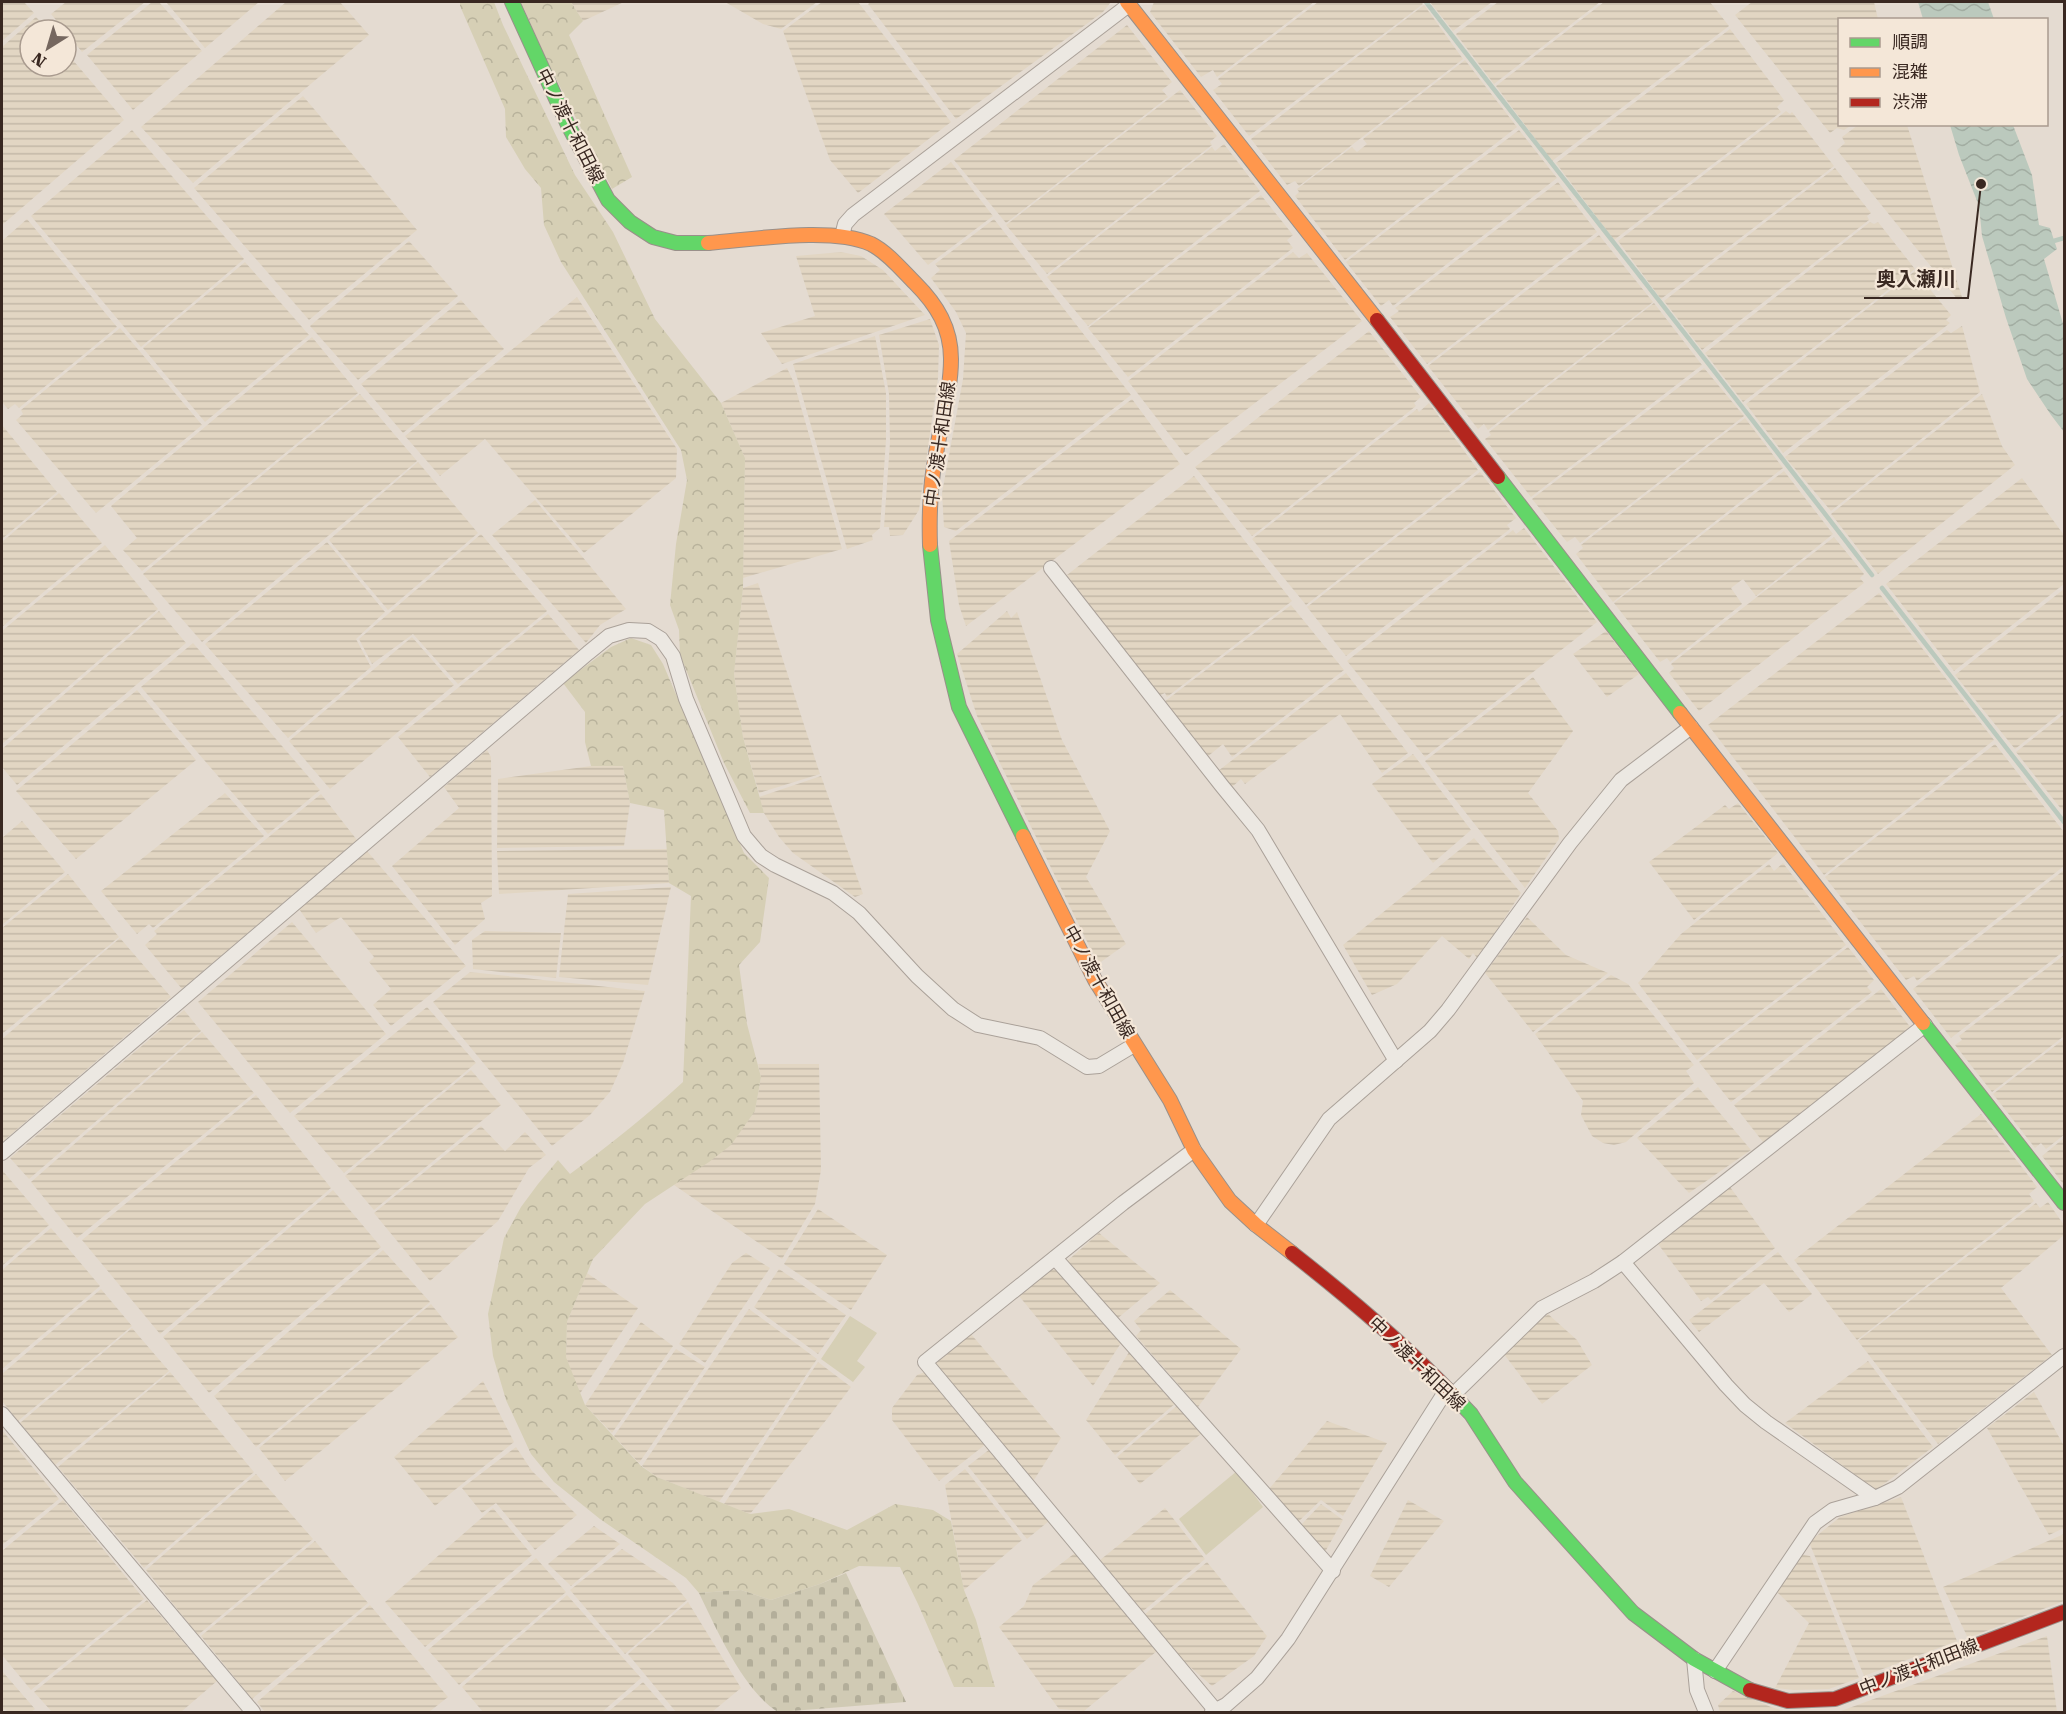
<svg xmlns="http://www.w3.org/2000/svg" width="2066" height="1714" font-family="'Roboto Serif','Noto Sans JP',serif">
	<defs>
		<pattern id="farmland-rules" width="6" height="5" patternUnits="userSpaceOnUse" patternTransform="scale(1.5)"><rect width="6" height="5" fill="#e2d6c3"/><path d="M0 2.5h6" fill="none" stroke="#c3b8a7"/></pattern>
		<pattern id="forest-crowns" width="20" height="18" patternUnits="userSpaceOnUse" patternTransform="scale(1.5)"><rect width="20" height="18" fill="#d6cfb5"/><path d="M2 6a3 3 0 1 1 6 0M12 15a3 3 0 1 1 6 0" fill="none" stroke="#b8b29b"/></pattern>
		<pattern id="cemetery-stones" width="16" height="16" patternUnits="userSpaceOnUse" patternTransform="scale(1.5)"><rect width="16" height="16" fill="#d0cab4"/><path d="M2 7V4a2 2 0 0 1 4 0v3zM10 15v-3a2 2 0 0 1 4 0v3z" fill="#b3ae9a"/></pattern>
		<pattern id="water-waves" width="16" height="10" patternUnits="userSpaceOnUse" patternTransform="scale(1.5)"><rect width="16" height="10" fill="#bbc9bd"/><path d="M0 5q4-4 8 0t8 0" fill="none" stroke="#a2ada2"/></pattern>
	</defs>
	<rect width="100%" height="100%" fill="#e4dbd1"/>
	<g fill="url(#farmland-rules)">
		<path d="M2,2H24L34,13L2,41Z"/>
		<path d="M66,2H145L82,52L51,14Z"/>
		<path d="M152,2H159L202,51L133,110L87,55Z"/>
		<path d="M166,2H259L205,48Z"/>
		<path d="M286,2H340L369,35L193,183L141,127Z"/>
		<path d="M571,2H624L583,21Z"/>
		<path d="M725,2H817L781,29L763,24Z"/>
		<path d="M822,2H858L951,122L858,193L830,160L783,31Z"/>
		<path d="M871,2H1111L1103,12L956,119L868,4Z"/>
		<path d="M1154,2H1314L1217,77L1213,70L1201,77L1150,12Z"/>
		<path d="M1318,2H1421L1423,4L1249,136L1213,90L1222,84L1218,79Z"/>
		<path d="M1430,2H1492L1453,31Z"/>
		<path d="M1498,2H1600L1494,84L1456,34Z"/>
		<path d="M1604,2H1710L1729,26L1552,161L1496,86Z"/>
		<path d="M1752,2H1874L1878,19L1840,20V124L1852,125L1844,130L1837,128L1830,133L1735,15Z"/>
		<path d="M1424,5L1463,59L1299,186L1295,181L1287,185L1251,139Z"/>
		<path d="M36,17L48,30H30V66H66V52L124,120L2,225V47Z"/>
		<path d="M1127,25L1172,82L1162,90L1168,97L1006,223L954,160Z"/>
		<path d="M1730,29L1784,100L1777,107L1781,112L1614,240L1556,163Z"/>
		<path d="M1465,60L1517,127L1345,260L1295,196L1299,192L1297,189L1352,147L1357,152L1367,144L1363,139Z"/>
		<path d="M1180,90L1217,136L1210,142L1212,145L1047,274L1006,225Z"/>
		<path d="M303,96L417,230L309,320L194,188Z"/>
		<path d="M1786,111L1790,114L1792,112L1834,166L1661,299L1618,241Z"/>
		<path d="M1858,125H1907L1962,297L1958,300L1837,150L1845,143L1842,137Z"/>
		<path d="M132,130L244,259L141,347L31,216Z"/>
		<path d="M1519,130L1557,178L1393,306L1389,300L1381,306L1346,262Z"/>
		<path d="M1224,144L1260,191L1088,326L1047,277L1212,147L1215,151Z"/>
		<path d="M951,162L993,216L928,265L884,214Z"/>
		<path d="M1835,168L1871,213L1867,216L1869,220L1702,350L1664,301Z"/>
		<path d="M1558,182L1597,232L1427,364L1390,317L1399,311L1395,308Z"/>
		<path d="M1261,195L1293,235L1287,240L1293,248L1128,377L1088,328Z"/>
		<path d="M27,219L117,327L19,408L15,404L8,409L2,402V241Z"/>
		<path d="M994,219L1131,395L956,531L944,527L942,493L963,379L966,333L956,312L931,278L940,270L935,264Z"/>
		<path d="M1870,222L1874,224L1878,222L1915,269L1743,402L1705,353Z"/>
		<path d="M1599,235L1653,302L1488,430L1484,424L1478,429L1428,366Z"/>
		<path d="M409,241L458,296L358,380L310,326Z"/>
		<path d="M841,252L861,256L883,270L925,315L782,364L761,333L815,316L796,256Z"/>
		<path d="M1293,252L1299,258L1307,253L1362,321L1186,456L1128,381Z"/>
		<path d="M245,262L309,335L205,422L143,348Z"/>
		<path d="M1915,271L1951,315L1946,320L1950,323L1783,453L1746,404Z"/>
		<path d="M577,297L677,449L676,478L584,553L485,439L440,476L405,436Z"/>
		<path d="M461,300L504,349L403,433L361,384Z"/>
		<path d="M1654,303L1702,365L1531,497L1485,439L1491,435L1489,432Z"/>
		<path d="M930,319L939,345L938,378L919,510L903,535L890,536L889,527H884L890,442L889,394L879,335Z"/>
		<path d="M1962,326L1980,392L1831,511L1785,457L1947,330L1951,333Z"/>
		<path d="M120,328L202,425L96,513L16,420L23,414L21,410Z"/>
		<path d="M1369,331L1421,397L1414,403L1416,406L1252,536L1195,467Z"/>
		<path d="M875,336L886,393V440L880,528L872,535L873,540L847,549L793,364Z"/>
		<path d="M312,337L358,393L142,571L123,550L137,538L111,506Z"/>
		<path d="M787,368L794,383L842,549L743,578L745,458L721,403Z"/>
		<path d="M1704,368L1744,416L1580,543L1575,537L1567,542L1532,499Z"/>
		<path d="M360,394L417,461L202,642L143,574Z"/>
		<path d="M1982,394L2002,446L2015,465L1878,574L1831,514Z"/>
		<path d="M1132,399L1180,464L966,626L959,605L949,541Z"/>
		<path d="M1429,403L1478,470L1306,605L1252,539L1417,409L1419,412Z"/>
		<path d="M1745,418L1783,468L1613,602L1576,554L1583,548L1581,545Z"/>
		<path d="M2,425L57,492L2,539Z"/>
		<path d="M418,462L478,533L388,610L329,540Z"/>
		<path d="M1784,471L1833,534L1756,596L1743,579L1731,588L1742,604L1670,662L1667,658L1660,662L1614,603Z"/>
		<path d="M1480,472L1516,518L1507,525L1510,529L1346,656L1307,607Z"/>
		<path d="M1194,476L1292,601L1167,697L1165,693L1158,696L1067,575Z"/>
		<path d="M2022,478L2064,535V584L1954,671L1886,584Z"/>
		<path d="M59,493L102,543L2,627V542Z"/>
		<path d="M535,500L626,609L600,625L586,643L492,535Z"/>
		<path d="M1524,528L1597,622L1425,757L1347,661L1513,530L1516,534Z"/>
		<path d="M481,534L547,611L458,684L413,634L372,664L359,639Z"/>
		<path d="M1834,537L1864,574L1860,578L1864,583L1699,711L1669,673L1674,668L1671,664Z"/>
		<path d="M327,542L385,612L356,639L371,667L288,738L205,644Z"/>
		<path d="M105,545L158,609L2,744V631Z"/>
		<path d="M758,583L820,774L759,793L743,737L734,674L743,588Z"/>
		<path d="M2064,589V710L2015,749L1955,675Z"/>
		<path d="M1879,593L1994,740L1824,875L1708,725Z"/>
		<path d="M1291,605L1344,670L1232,757L1223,744L1207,757L1164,702Z"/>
		<path d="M159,611L186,643L17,785L2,767V749Z"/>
		<path d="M1007,611L1011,618L1017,612L1062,740L1110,831L1086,877L1126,944L1098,964L977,716L957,654Z"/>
		<path d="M548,614L579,650L430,777L398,737Z"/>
		<path d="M1606,631L1639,674L1607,697L1573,654Z"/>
		<path d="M412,637L454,685L330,789L289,741Z"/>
		<path d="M193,643L320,790L268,834L141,687Z"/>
		<path d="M1346,673L1408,753L1382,773L1340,714L1245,784L1241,779L1232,787L1218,771Z"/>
		<path d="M1533,677L1573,731L1528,793L1558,831L1559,839L1525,888L1425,761Z"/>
		<path d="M137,690L196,760L76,859L16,791Z"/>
		<path d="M2064,714V808L2062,810L2016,752Z"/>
		<path d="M1995,744L2064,832V866L1917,981L1914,976L1906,980L1825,877Z"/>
		<path d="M487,750L491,757L492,896L481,903L485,919L455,945L392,866L459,808L444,787Z"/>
		<path d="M1413,754L1471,830L1433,863L1372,784Z"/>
		<path d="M591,766H623L630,803L624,846L497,848L498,779Z"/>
		<path d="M821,776L863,894L855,897L793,853L779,837L764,813L759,797Z"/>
		<path d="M225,793L264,836L153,928L149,924L137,934L101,891Z"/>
		<path d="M321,794L357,840L182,989L145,945L157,934L154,931Z"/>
		<path d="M1738,803L1778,853L1694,920L1649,862L1725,805L1729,809Z"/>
		<path d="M22,821L65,872L2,925V838Z"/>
		<path d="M1474,838L1521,893L1478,959L1473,953L1469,959L1442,936L1397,984L1372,995L1343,945Z"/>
		<path d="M667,849L669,883L499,894L497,851Z"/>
		<path d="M367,851L466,966L391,1026L373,1005L391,989L369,962L374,957L341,917L316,933L299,909Z"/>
		<path d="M1783,863L1846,945L1697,1060L1638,983L1681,934L1769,864L1774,871Z"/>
		<path d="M2064,870V951L1951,1038L1913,989Z"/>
		<path d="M68,874L119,937L2,1034V928Z"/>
		<path d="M671,887L648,985L559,977L568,894Z"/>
		<path d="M1527,917L1566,955L1608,973L1533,1032L1485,973Z"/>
		<path d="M292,922L386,1034L290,1113L198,1002Z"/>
		<path d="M485,931L561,933L556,978L473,969L472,940Z"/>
		<path d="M120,938L171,997L2,1142V1039Z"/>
		<path d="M1848,947L1874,980L1867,987L1872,992L1731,1102L1699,1062Z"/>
		<path d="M2064,955V1036L1992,1092L1955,1045L1962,1040L1959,1036Z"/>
		<path d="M470,972L645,991L623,1063L610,1092L590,1115L552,1146L433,1002Z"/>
		<path d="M1611,975L1628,984L1694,1065L1686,1071L1694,1083L1626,1142L1614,1145L1603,1143L1592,1136L1581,1115L1583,1101L1535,1034Z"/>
		<path d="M1881,989L1911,1028L1763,1142L1734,1105Z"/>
		<path d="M427,1007L476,1063L344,1173L294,1116Z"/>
		<path d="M184,1010L201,1031L29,1179L10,1158Z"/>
		<path d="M202,1032L254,1093L77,1238L31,1182Z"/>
		<path d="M2064,1039V1135L2046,1149L2041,1143L2035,1148L1993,1094Z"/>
		<path d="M758,1064H819L821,1170L815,1204L782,1259L674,1185L730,1145L755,1111L761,1077Z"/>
		<path d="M471,1070L501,1105L374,1210L345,1176Z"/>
		<path d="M1698,1087L1751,1150L1689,1193L1637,1138Z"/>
		<path d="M256,1095L331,1188L160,1334L82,1240Z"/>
		<path d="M1981,1114L2037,1187L2029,1194L2034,1201L1857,1340L1794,1260Z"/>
		<path d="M481,1126L505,1151L525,1132L546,1155L529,1168L498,1221L430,1281L374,1213Z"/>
		<path d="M2064,1138V1185L2042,1156Z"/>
		<path d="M2,1170L49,1225L2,1266Z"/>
		<path d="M1730,1187L1775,1248L1711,1300L1708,1297L1701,1301L1658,1244Z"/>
		<path d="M333,1190L381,1247L209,1393L163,1337Z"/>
		<path d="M2048,1202L2064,1225V1235L2001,1288L2052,1355L1938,1444L1858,1341L2036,1203L2040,1208Z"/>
		<path d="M818,1209L887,1255L851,1310L784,1264Z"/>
		<path d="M51,1228L100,1286L2,1369V1270Z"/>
		<path d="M1099,1233L1160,1283L1118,1318L1066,1262Z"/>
		<path d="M383,1250L430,1302L256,1447L214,1396Z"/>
		<path d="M1778,1252L1812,1294L1789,1312L1764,1283L1699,1332L1689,1320Z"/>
		<path d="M746,1253L770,1268L705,1363L679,1344L732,1263Z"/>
		<path d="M779,1269L846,1315L818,1354L754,1307Z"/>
		<path d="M1051,1269L1062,1272L1123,1340L1093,1386L1019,1296Z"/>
		<path d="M587,1273L638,1308L579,1395L566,1357L567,1322Z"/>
		<path d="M101,1289L132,1326L18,1421L2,1401V1374Z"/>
		<path d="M1170,1290L1241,1349L1198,1407L1136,1336L1141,1330L1134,1321Z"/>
		<path d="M431,1304L458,1337L285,1481L259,1448Z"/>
		<path d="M749,1309L817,1359L719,1502L657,1477L642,1466Z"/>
		<path d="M1548,1314L1577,1340L1592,1365L1542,1404L1503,1353Z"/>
		<path d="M641,1322L673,1346L612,1433L585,1405Z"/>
		<path d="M132,1328L169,1371L55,1465L20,1423Z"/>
		<path d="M970,1333L1061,1438L1032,1483L932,1364Z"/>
		<path d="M676,1349L705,1367L639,1463L614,1436Z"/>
		<path d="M1131,1349L1177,1402L1115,1455L1086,1420Z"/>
		<path d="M1868,1361L1933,1447L1876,1490L1785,1423Z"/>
		<path d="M818,1362L851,1387L827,1419L750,1514L724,1504Z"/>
		<path d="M170,1372L254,1472L144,1568L58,1467Z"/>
		<path d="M925,1372L986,1444L939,1481L892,1420V1408L917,1375Z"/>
		<path d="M483,1381L514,1442L435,1506L394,1457Z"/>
		<path d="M2034,1392L2064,1446V1528L2049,1535L1987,1428Z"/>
		<path d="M1179,1404L1202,1433L1140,1484L1117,1457Z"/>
		<path d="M1327,1421L1387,1443L1343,1516L1321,1500L1298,1522L1268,1490Z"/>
		<path d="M2,1430L59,1499L2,1545Z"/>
		<path d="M516,1447L532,1471L577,1515L535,1550L496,1503L482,1513L462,1488Z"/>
		<path d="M990,1449L1049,1521L1027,1539L968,1466Z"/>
		<path d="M965,1469L1022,1540L964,1590L945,1485Z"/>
		<path d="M256,1474L313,1539L198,1635L146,1570Z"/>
		<path d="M1901,1497L1957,1641L1864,1676L1809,1542L1840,1517Z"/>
		<path d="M63,1500L144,1599L31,1690L2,1655V1551Z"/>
		<path d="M1408,1500L1444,1521L1389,1587L1370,1576Z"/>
		<path d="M1321,1504L1343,1520L1325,1552L1300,1526Z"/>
		<path d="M493,1508L532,1555L425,1647L385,1602Z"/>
		<path d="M1165,1508L1205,1559L1142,1612L1100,1560Z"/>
		<path d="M594,1526L620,1544L571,1586L548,1564Z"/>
		<path d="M2064,1534V1601L1968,1638L1943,1587Z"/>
		<path d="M315,1541L368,1603L252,1699L201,1636Z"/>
		<path d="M622,1549L673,1583L687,1600L625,1654L570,1590Z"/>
		<path d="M1075,1553L1157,1651L1084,1711L1059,1709L999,1627L1024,1606L1033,1585Z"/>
		<path d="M1799,1554L1810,1556L1859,1678L1829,1689L1794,1690L1775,1688L1809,1623L1777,1592Z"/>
		<path d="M536,1558L566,1592L459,1685L428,1650Z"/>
		<path d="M1207,1562L1267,1636L1254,1656L1212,1686L1181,1659L1144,1615Z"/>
		<path d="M567,1595L641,1678L602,1712H483L462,1687Z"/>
		<path d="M147,1600L217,1681L181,1712H52L34,1692Z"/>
		<path d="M688,1602L741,1688L712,1712H676L628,1654Z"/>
		<path d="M370,1605L448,1697L429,1712H265L257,1702Z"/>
		<path d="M2047,1636L2057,1712H1838Z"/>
		<path d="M2,1671L35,1709L31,1712H8L5,1709L2,1712Z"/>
		<path d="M643,1682L669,1712H608Z"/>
		<path d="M1733,1691L1771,1707L1787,1712H1720L1718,1705Z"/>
	</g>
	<g fill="url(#forest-crowns)">
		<path d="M460,2H494L503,25L575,175L613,232L655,319L721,403L745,458L743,588L734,674L743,737L764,813H750L724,763L680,655L679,630L670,605L676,544L687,480L681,450L561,262L544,225L541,188L525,169L506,137L505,109L460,6Z"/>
		<path d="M521,2H571L583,21L569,35L632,177L612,189L548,63Z"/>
		<path d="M631,638L651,645L663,664L744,853L769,878L760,942L739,965L747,1024L761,1077L755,1111L731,1145L709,1162L645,1204L593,1259L567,1322L566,1357L585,1405L641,1466L657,1477L750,1514L789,1509L847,1530L895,1504L933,1510L951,1521L964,1590L976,1620L995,1687H954L918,1604L900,1567L859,1566L820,1584L771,1600L741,1590L699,1593L686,1578L600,1519L554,1482L531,1454L506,1400L493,1356L488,1314L504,1238L521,1207L538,1184L558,1160L570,1174C610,1145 647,1115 683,1082L691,896L669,883L664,810L630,803L623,766H591L585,742V712L563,683L611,647Z"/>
	</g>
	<path fill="url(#cemetery-stones)" d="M846,1573L906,1702L778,1712C743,1690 717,1630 699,1593L741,1590L771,1600L820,1584Z"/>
	<g fill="#d6cfb5">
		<path d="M850,1316L877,1333L857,1361L865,1367L853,1382L821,1359Z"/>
		<path d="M1237,1471L1263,1507L1206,1555L1179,1519Z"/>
	</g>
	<g fill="url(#water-waves)">
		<path d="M1918,2H1988L1994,19H1923Z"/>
		<path d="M1950,125H2013L2032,175L2039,225L2050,228L2057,249L2044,259L2064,327V432L2051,415L2027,379L2006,318L1982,236L1979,206L1959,155Z"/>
	</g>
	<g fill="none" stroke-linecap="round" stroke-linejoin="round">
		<g stroke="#bbc9bd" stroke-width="4.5">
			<path d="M1426,2C1574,193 1725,383 1872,575"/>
			<path d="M2050,242L2064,238"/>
			<path d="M1882,588L2064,822"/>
		</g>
		<defs>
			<g id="street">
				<path d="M842,236L845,224L853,215L1130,4"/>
				<path d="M1051,568L1222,786L1258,830L1396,1061"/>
				<path d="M1194,1150L1123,1203L925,1362L1216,1711"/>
				<path d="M2,1153L588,653L609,636L629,630L648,631L661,639L673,656L686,699L744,836L761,856L775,865L833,893L859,913L917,976L953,1009L978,1025L1040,1038L1087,1067L1099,1066L1134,1045"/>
				<path d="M1256,1225L1329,1119L1430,1031L1448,1010L1570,843L1621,780L1691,727"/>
				<path d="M1055,1258L1333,1571"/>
				<path d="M1623,1262L1726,1385L1745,1405L1766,1422L1875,1498"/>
				<path d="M1453,1395L1542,1308L1594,1281L1623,1262L1925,1025"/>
				<path d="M2,1414L253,1712"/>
				<path d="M1694,1659L1697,1690L1706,1712"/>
				<path d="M1715,1671L1815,1523L1833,1510L1875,1498L1898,1487L2064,1356"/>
				<path d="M1212,1712L1226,1705L1257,1678L1288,1639L1447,1389"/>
			</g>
			<g id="fast">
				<path d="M512,2L568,125L608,200L630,222L653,237L676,243H708"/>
				<path d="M1498,477L1680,713"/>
				<path d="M930,545L938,620L959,707L1023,836"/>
				<path d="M1923,1023L2064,1203"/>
				<path d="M1451,1393L1471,1414L1515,1482L1633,1613L1694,1659L1750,1690"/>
			</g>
			<g id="slow">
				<path d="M1127,2L1377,320"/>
				<path d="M708,243C751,240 831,226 871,244C887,252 902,270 915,283C937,305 951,328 951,359C951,391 941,422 936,454C930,484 929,514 930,545"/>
				<path d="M1680,713L1923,1023"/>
				<path d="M1023,836L1095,980L1170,1100L1194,1150L1230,1201L1256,1225L1292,1253"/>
			</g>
			<g id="jam">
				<path d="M1377,320L1498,477"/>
				<path d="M1292,1253C1347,1296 1402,1342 1451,1393"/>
				<path d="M1750,1690L1788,1701L1835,1699L2064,1612"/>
			</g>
		</defs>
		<use href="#street" stroke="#aaa199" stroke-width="16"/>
		<use href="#fast" stroke="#99908a" stroke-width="16"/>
		<use href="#slow" stroke="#99908a" stroke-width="16"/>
		<use href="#jam" stroke="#99908a" stroke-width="16"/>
		<use href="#street" stroke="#ece8e2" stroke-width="14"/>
		<use href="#fast" stroke="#63d668" stroke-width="14"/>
		<use href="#slow" stroke="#ff974d" stroke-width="14"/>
		<use href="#jam" stroke="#b3261e" stroke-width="14"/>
	</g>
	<g text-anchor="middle" stroke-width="4.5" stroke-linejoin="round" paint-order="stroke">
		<g font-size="18" fill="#392821" stroke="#f4e7d8">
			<text transform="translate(570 126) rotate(63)" y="6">中ノ渡十和田線</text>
			<text transform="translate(940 444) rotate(-82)" y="6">中ノ渡十和田線</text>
			<text transform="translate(1099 982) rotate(61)" y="6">中ノ渡十和田線</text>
			<text transform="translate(1417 1364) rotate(44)" y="6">中ノ渡十和田線</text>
			<text transform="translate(1919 1667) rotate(-21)" y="6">中ノ渡十和田線</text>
		</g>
	</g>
	<path fill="none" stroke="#392821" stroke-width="2" d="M1981 184L1968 298H1864"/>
	<circle fill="#392821" stroke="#f4e7d8" stroke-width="2" cx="1981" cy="184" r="6"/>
	<g font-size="20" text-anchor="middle" font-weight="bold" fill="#392821" stroke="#f4e7d8" stroke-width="4.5" stroke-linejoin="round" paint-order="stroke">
		<text x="1916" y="286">奥入瀬川</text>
	</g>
	<rect width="2066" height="1714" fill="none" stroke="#392821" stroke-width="6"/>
	<rect x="1838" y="18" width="210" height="108" fill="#f4e7d8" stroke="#a99b8f" stroke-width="1.5"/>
	<rect x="1850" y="38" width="30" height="9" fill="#63d668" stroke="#a99b8f" stroke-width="1.5"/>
	<text x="1892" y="48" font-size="18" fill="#392821">順調</text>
	<rect x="1850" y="68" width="30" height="9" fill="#ff974d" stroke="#a99b8f" stroke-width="1.5"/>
	<text x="1892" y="78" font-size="18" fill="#392821">混雑</text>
	<rect x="1850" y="98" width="30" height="9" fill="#b3261e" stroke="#a99b8f" stroke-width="1.5"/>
	<text x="1892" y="108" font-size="18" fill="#392821">渋滞</text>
	<g transform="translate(48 48) rotate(217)"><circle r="28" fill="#f4e7d8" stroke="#a99b8f" stroke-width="1.5"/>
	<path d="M0-4.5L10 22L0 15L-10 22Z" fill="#75675f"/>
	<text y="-9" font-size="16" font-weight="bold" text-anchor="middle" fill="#392821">N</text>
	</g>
</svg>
